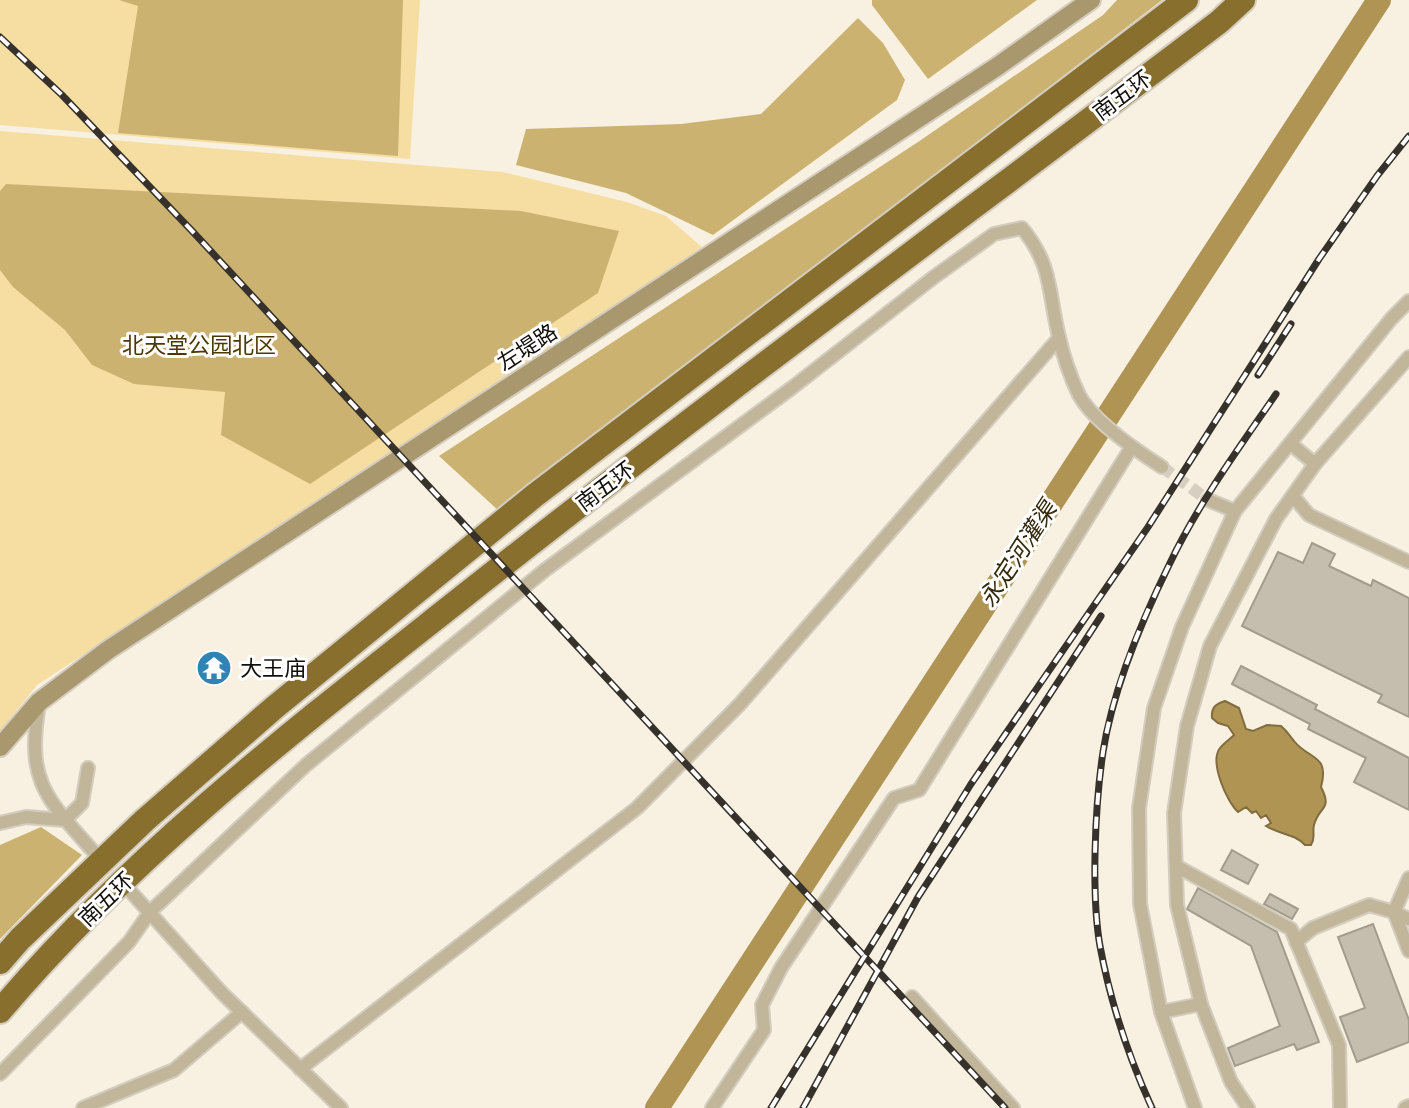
<svg xmlns="http://www.w3.org/2000/svg" width="1409" height="1108" font-family="Roboto,'Noto Sans SC',sans-serif">
	<rect width="100%" height="100%" fill="#f8f1e1"/>
	<g fill="#f6dea3">
		<path d="M0,0H420L410,159L0,125Z"/>
		<path d="M0,131L503,172L627,202L666,216L702,247L362,474L37,685L0,731Z"/>
	</g>
	<g fill="#ccb271">
		<path d="M119,0H403L398,156L118,133L138,6Z"/>
		<path d="M872,0H1037L928,79L872,5Z"/>
		<path d="M1117,0H1162L499,511L439,456L918,142L1103,15Z"/>
		<path d="M858,18L883,43L905,80L897,100L713,235L626,193L516,165L526,129L681,124L761,114Z"/>
		<path d="M6,184L521,211L619,231L598,293L310,484L221,435L225,392L134,384L92,365L65,330L13,287L0,270V191Z"/>
		<path d="M41,827L82,855L0,939V845Z"/>
	</g>
	<path fill="#af9454" stroke="#806c3e" stroke-width="2" d="M1225,701L1239,708L1246,729L1253,731L1267,725L1281,726C1287,731 1289,735 1294,741C1309,760 1330,754 1321,787C1333,810 1319,806 1314,825C1312,833 1316,837 1311,845H1305C1294,833 1280,835 1266,826L1271,823L1266,815L1261,818L1256,811L1252,813L1246,807L1238,812C1227,802 1209,762 1220,748C1224,743 1230,739 1234,735L1228,726L1218,723L1212,718C1211,707 1216,704 1225,701Z"/>
	<g fill="none" stroke-linecap="round" stroke-linejoin="round">
		<path stroke="#af9454" stroke-width="24" d="M657,1108L1379,0"/>
	</g>
	<g fill="#c5beaf" stroke="#a29c8d" stroke-width="2">
		<path d="M1312,543L1335,554L1329,566L1371,586L1373,580L1409,598V717L1378,702L1382,695L1242,626L1278,552L1303,563Z"/>
		<path d="M1241,666L1317,705L1315,709L1409,758V810L1354,782L1366,758L1308,729L1310,724L1232,684Z"/>
		<path d="M1232,850L1258,865L1248,884L1221,870Z"/>
		<path d="M1198,888L1277,932L1319,1042L1297,1050L1294,1044L1235,1066L1228,1048L1280,1026L1251,946L1187,909Z"/>
		<path d="M1270,894L1298,909L1292,919L1264,904Z"/>
		<path d="M1373,924L1409,1020V1042L1357,1062L1340,1017L1365,1008L1338,937Z"/>
	</g>
	<g fill="none" stroke-linecap="round" stroke-linejoin="round">
		<path stroke="#d6cfc1" stroke-width="12" stroke-dasharray="12 6" stroke-linecap="butt" d="M1162,467L1208,500"/>
		<defs>
			<g id="street">
				<path d="M1291,444L1315,464"/>
				<path d="M1293,496L1309,515L1409,562"/>
				<path d="M1208,500L1235,511"/>
				<path d="M39,705C26,780 45,797 92,850"/>
				<path d="M65,820L82,803L88,768"/>
				<path d="M0,823L26,817L65,820"/>
				<path d="M1176,866L1291,929L1339,1045L1340,1108"/>
				<path d="M1409,878L1394,912L1409,919"/>
				<path d="M131,892L222,993L341,1108"/>
				<path d="M1296,942L1313,928L1369,905L1394,912L1409,951"/>
				<path d="M912,997L1013,1108"/>
				<path d="M1161,1012L1201,1004"/>
				<path d="M300,1069L637,808L740,704L1059,338"/>
				<path d="M0,1074L129,942L150,912L306,765L545,570L793,387L934,277L994,234L1022,228C1053,266 1048,292 1059,337C1063,355 1071,378 1079,395C1093,421 1137,451 1162,467"/>
				<path d="M83,1108L174,1070L242,1012"/>
				<path d="M712,1108L764,1030L762,1005L781,968L894,798L919,790L1131,448"/>
				<path d="M1195,1108L1161,1012L1140,904L1139,808L1154,708L1182,627L1235,511L1391,319L1409,301"/>
				<path d="M1248,1108L1231,1082L1201,1004L1177,905L1174,813L1187,726L1210,646L1276,519L1315,464L1409,357"/>
				<path d="M1405,1108L1409,1106"/>
			</g>
			<path id="secondary" d="M0,747L39,702L108,650L998,66L1091,0"/>
			<g id="highway">
				<path d="M0,962L20,939L145,820L275,707L534,496L1186,0"/>
				<path d="M0,1011C134,852 302,724 464,596C712,400 967,213 1219,22L1243,0"/>
			</g>
		</defs>
		<use href="#street" stroke="#d3cdbf" stroke-width="16"/>
		<use href="#secondary" stroke="#d3cdbf" stroke-width="22"/>
		<use href="#highway" stroke="#d3cdbf" stroke-width="28"/>
		<use href="#street" stroke="#c1b59a" stroke-width="12"/>
		<use href="#secondary" stroke="#a9986e" stroke-width="18"/>
		<use href="#highway" stroke="#896f2e" stroke-width="24"/>
		<defs>
			<g id="rail">
				<path d="M0,37L62,95L194,233L1005,1108"/>
				<path d="M1258,375L1291,324"/>
				<path d="M771,1108L971,784L1148,527L1319,259L1377,176L1409,136"/>
				<path d="M803,1108L918,897L1101,616"/>
				<path d="M1152,1108C1129,1058 1110,1000 1100,946C1091,894 1095,805 1103,752C1113,688 1141,622 1170,563C1198,504 1239,448 1276,394"/>
			</g>
		</defs>
		<use href="#rail" stroke="#36322b" stroke-width="7"/>
		<use href="#rail" stroke="#fff" stroke-width="4" stroke-dasharray="12" stroke-linecap="butt"/>
	</g>
	<defs>
		<symbol id="temple-disc" viewBox="-11 -11 22 22"><circle r="9.5" fill="#3084b4" stroke="#fff"/><path d="M0-6L5-2H3V0L6.5 2.5H4V6H1.5V3h-3V6H-4V2.5H-6.5L-3 0V-2H-5Z" fill="#fff"/></symbol>
	</defs>
	<g fill-rule="evenodd">
		<use href="#temple-disc" x="194" y="648" width="40" height="40"/>
	</g>
	<g text-anchor="middle" stroke-width="6" stroke-linejoin="round" paint-order="stroke">
		<g font-size="22" fill="#120f0a" stroke="#fff">
			<text transform="translate(1122 95) rotate(-37)" y="8">南五环</text>
			<text transform="translate(527 347) rotate(-33)" y="8">左堤路</text>
			<text transform="translate(605 486) rotate(-37)" y="8">南五环</text>
			<text transform="translate(106 899) rotate(-44)" y="8">南五环</text>
		</g>
		<g font-size="22" fill="#4c3902" stroke="#fff">
			<text x="199" y="353">北天堂公园北区</text>
		</g>
		<g font-size="22" fill="#120f0a" stroke="#fff" text-anchor="start">
			<text x="240" y="676">大王庙</text>
		</g>
		<g font-size="24" font-style="italic" fill="#352a0c" stroke="#fff">
			<text transform="translate(1018 554) rotate(-57)" y="8">永定河灌渠</text>
		</g>
	</g>
</svg>
